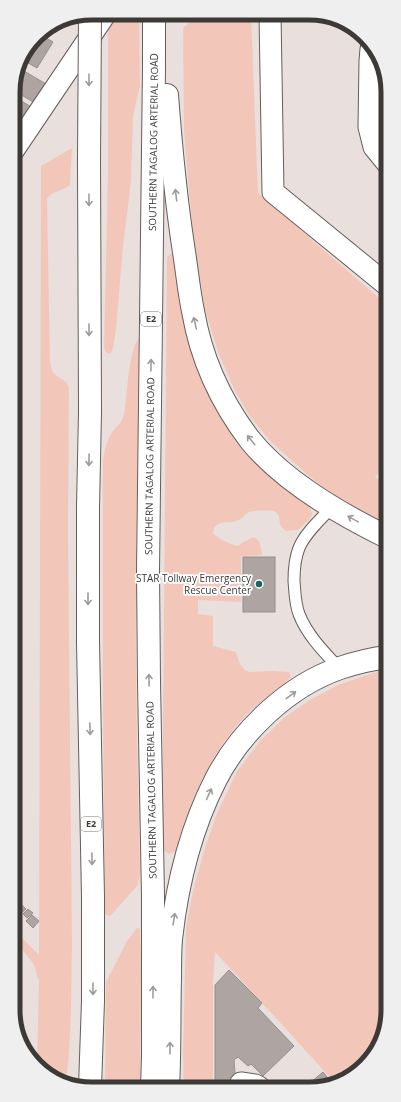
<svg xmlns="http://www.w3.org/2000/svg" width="401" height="1102" font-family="'Open Sans',sans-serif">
	<rect width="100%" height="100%" fill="#e9e0dd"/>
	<g fill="#f2c7b9">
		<path d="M111,13H139L140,86L135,107L133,116L131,180L129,198L123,246L116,330L113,348L111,353L108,354L106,352L104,347L108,174V17Z"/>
		<path d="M199,14H251L258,193L387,305V463L375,477L387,484V527L344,503L310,477L270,441L249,415L234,389L218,352L204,306L194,246L184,131L183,28Z"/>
		<path d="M72,148L70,185C64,191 51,191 47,199L50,362C51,365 51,369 53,372C58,379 67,379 69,388L68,530L72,944C71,990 72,1036 66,1082L37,1066L39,980L38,979L36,971L33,963L14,940V930L39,955L41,166Z"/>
		<path d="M171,254H173L193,348L309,505L311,510L312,515L309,520L298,530L286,531C284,529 281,527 280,524C279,520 280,515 276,512C272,510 253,510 249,512C244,515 241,520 236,521C226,524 222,519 214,528L213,533C217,538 231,545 238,546L243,542L254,537C261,541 261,548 262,555L241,556V602L198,600V614L213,616V646L236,652L240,664L245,670L249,672L272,671L289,672L291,677C277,690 261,701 247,714C211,752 189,801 176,850L174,852L169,854L166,852L162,847L167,257Z"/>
		<path d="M140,337H143C139,421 136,504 136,588C135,683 138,777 140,872L138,885L111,915L109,916L105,914V909C103,759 102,609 103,459C105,449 107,438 114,430C116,427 118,426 120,423C123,420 124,413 125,409C127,393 129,347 140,337Z"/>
		<path d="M387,669L388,1015L368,1062L334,1082L297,1041L215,952L213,983V1087H184L183,1055L186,928L193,891L203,854L216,816L236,773L260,741L285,717L310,700L338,685L382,670Z"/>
		<path d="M137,928H138L140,929L141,966L140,1087H105L106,982L127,941Z"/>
	</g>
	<g fill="#aea5a2" stroke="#968e8b">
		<path d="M39,34L53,42L37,68L23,60Z"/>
		<path d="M24,71L46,84L35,103L13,90Z"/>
		<path d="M18,99L33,108L25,120L13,113V107Z"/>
		<rect x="243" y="557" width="32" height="55"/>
		<path d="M21,904L26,909L20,914L15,909Z"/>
		<path d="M28,909L33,913L27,918L23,914Z"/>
		<path d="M17,914L22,918L17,924L14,921V916Z"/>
		<path d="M32,915L39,921L33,928L26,921Z"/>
		<path d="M229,970L262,1003L258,1008L294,1046L263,1076L251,1064L248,1066L238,1057L234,1060L236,1087H215V985Z"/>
		<path d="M323,1072L332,1083L324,1087H305Z"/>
	</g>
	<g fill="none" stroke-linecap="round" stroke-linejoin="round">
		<defs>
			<path id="service" d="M332,507C321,519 305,533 299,548C295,558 294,570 294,581C295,592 295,604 299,614C307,635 324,652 339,668"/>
			<g id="minor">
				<path d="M270,14L273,192L387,285"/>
				<path d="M371,49L370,61L369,127L374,147L387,163"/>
				<path d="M13,151L106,13"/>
				<path d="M241,1083L255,1085L259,1087"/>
			</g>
			<g id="motorway">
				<path d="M167,95C171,148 176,200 184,252C187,271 189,292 193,311C201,358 221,402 250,440C283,481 340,514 387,537"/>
				<path d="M89,161L90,412L88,507V642L93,897V1001L90,1087"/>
				<path id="s1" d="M152,1087L153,1056V896L149,682L148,572L154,67V13"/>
				<path d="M168,1087C170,1051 169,1015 170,978C170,965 170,952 171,939C177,885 191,828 216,779C241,731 288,686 340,668C355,663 371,659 387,657"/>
			</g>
		</defs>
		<use href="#service" stroke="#665e5b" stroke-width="13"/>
		<use href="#minor" stroke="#665e5b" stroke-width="23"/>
		<use href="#motorway" stroke="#665e5b" stroke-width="24"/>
		<use href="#service" stroke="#fff" stroke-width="11"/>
		<use href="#minor" stroke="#fff" stroke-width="21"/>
		<use href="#motorway" stroke="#fff" stroke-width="22"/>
		<defs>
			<path id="motorway-bridge" d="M89,161L90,13"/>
		</defs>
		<use href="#motorway-bridge" stroke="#665e5b" stroke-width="24" stroke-linecap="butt"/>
		<use href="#motorway-bridge" stroke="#fff" stroke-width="22"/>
	</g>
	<defs><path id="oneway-shaft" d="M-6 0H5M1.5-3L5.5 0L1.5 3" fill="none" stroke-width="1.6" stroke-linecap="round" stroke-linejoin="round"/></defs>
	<g stroke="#9e9c9b">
		<use href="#oneway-shaft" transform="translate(89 80) rotate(90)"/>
		<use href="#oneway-shaft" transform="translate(176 195) rotate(-97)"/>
		<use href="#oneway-shaft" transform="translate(89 200) rotate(90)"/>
		<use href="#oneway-shaft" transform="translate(195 323) rotate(-103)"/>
		<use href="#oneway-shaft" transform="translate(89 330) rotate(90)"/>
		<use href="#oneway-shaft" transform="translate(151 365) rotate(-89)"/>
		<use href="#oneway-shaft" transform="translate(251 440) rotate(-129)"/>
		<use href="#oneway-shaft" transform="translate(89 460) rotate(91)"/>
		<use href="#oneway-shaft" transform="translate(353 519) rotate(-151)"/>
		<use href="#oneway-shaft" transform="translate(88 599) rotate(90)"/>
		<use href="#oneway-shaft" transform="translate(149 680) rotate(-91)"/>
		<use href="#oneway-shaft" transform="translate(291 695) rotate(-36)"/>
		<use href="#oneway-shaft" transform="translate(90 729) rotate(89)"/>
		<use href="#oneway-shaft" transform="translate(209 794) rotate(-66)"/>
		<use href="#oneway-shaft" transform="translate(92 859) rotate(89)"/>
		<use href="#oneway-shaft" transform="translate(174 919) rotate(-81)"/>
		<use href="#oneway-shaft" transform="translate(93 989) rotate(90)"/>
		<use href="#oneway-shaft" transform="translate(153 992) rotate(-90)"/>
		<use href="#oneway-shaft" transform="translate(170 1048) rotate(-90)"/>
	</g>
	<circle fill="#176560" stroke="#fff" stroke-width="1.5" cx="259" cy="584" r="4"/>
	<g text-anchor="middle" stroke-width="3.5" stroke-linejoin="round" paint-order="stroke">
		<g fill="#fff" stroke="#767473" stroke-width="1">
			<rect x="141" y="312" width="20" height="14" rx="3"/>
			<rect x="81" y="817" width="20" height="14" rx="3"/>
		</g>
		<g font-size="9" font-weight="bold" fill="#3c3937">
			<text x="151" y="322">E2</text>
			<text x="91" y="827">E2</text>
		</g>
		<g font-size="10" fill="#3c3937" stroke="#fff">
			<text dy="4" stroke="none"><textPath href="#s1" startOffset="945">SOUTHERN TAGALOG ARTERIAL ROAD</textPath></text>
			<text dy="4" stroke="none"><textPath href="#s1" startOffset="621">SOUTHERN TAGALOG ARTERIAL ROAD</textPath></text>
			<text transform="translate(151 790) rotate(-91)" y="4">SOUTHERN TAGALOG ARTERIAL ROAD</text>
		</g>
		<g font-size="10" fill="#3c3937" stroke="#fff" text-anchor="end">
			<text x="251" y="582">STAR Tollway Emergency<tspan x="251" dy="12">Rescue Center</tspan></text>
		</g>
	</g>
	<path d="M0 0H401V1102H0ZM92 20H309A72 72 0 0 1 381 92V1010A72 72 0 0 1 309 1082H92A72 72 0 0 1 20 1010V92A72 72 0 0 1 92 20Z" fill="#efefef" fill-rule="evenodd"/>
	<path fill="none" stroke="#3c3937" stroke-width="5" d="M92 20H309A72 72 0 0 1 381 92V1010A72 72 0 0 1 309 1082H92A72 72 0 0 1 20 1010V92A72 72 0 0 1 92 20Z"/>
</svg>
